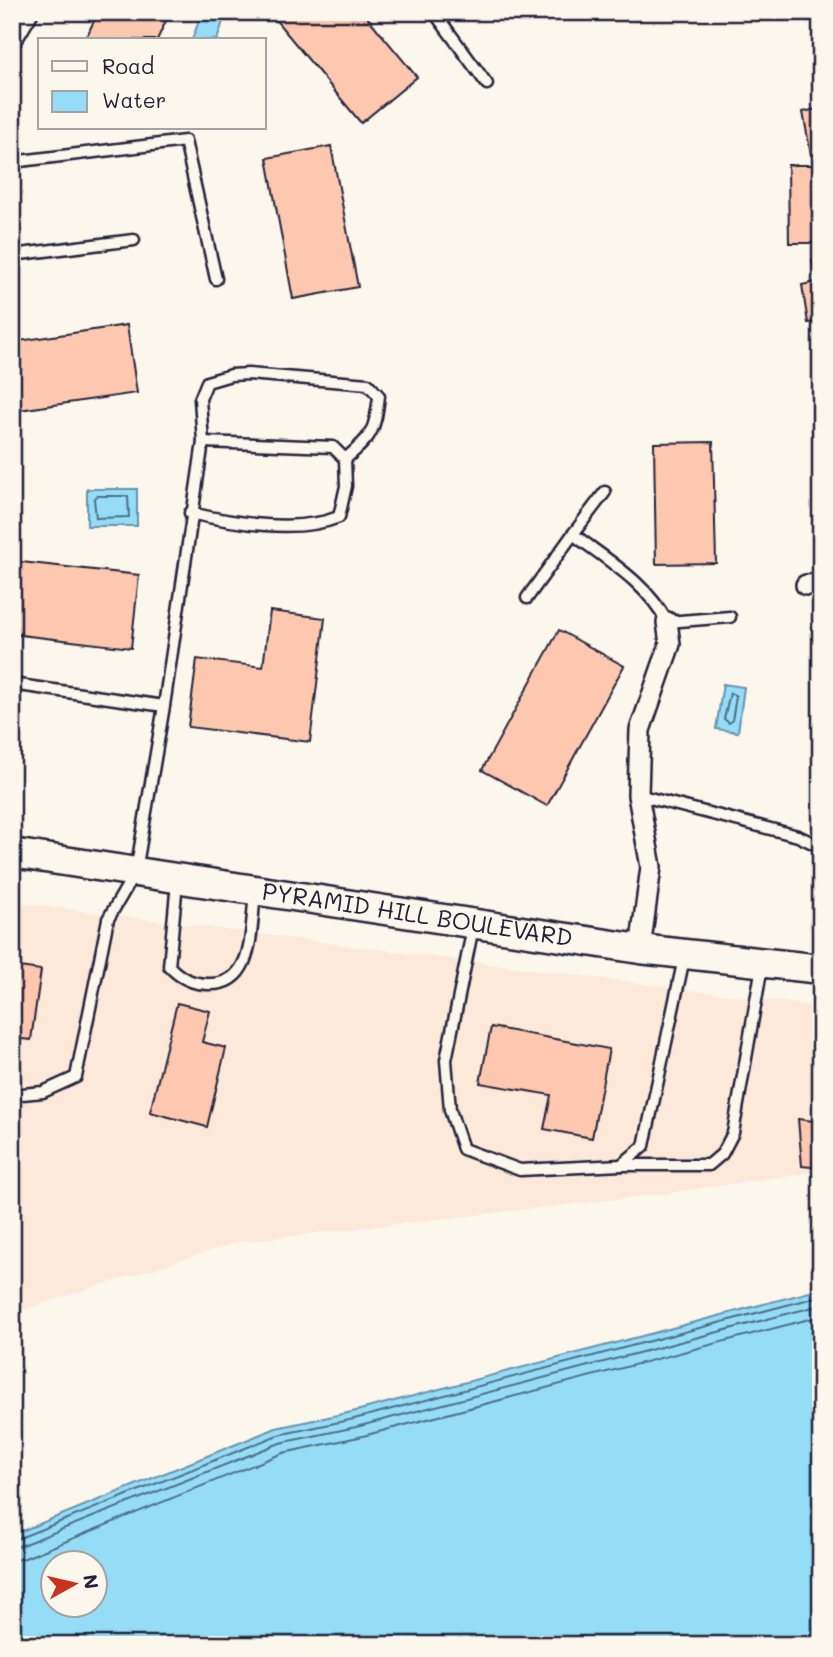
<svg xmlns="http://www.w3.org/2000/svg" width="833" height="1657" font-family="Mali,sans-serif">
	<rect width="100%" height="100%" fill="#fbf7ec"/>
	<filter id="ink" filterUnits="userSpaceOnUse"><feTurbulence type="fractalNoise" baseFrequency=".0143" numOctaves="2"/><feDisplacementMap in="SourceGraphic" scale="14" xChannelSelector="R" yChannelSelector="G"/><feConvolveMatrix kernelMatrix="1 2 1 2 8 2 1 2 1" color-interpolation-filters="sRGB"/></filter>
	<g filter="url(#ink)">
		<g fill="#fce9da">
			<path d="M821,831V930L808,929Z"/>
			<path d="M12,902L821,1007V1171L662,1194L238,1242L12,1313Z"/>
		</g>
		<g fill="#95ddf7" stroke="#6792ac" stroke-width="2" fill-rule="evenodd">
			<path d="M202,12H226L217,40H192Z"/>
			<rect x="87" y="489" width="50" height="37"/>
			<path d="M723,684L744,687L738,732L716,729Z"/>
			<path d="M821,1289V1645H12V1535L276,1428L352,1412ZM52,1562H94V1604H52Z"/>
		</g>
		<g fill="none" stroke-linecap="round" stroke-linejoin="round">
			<g stroke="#506d86" stroke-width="2">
				<path d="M97,496H128L129,517L96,518L94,499Z"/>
				<path d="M730,693L736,696L732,721L729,723L724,719Z"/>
				<path d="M12,1541L278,1435L354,1419L821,1296"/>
				<path d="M12,1549L280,1443L356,1427L821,1305"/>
				<path d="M12,1560L25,1558L283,1453L359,1437L821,1316"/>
			</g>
		</g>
		<g fill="#fec8b0" stroke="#22223b" stroke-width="2">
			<path d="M98,12H170L157,40H85Z"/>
			<path d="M269,12H363L417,77L361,123Z"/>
			<path d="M821,108V153L811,155L803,112Z"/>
			<path d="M331,146L358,287L293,299L267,158Z"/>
			<path d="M788,165H821V243H789Z"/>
			<path d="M821,258V321L808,323L802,285L816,282L812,260Z"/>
			<path d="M127,325L137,393L12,411V342Z"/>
			<path d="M713,442L716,563L656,564L654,443Z"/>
			<path d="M12,561L139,575L131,648L12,634Z"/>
			<path d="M270,611L325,618L310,742L188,727L197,659L263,667Z"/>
			<path d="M559,630L624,666L547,806L482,770Z"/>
			<path d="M12,966L41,970L31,1040L12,1038Z"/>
			<path d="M177,1003L210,1011L202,1042L226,1048L207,1127L150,1112Z"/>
			<path d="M491,1027L609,1049L592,1138L544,1129L551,1095L480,1083Z"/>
			<path d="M798,1119L821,1122V1168L802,1166Z"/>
		</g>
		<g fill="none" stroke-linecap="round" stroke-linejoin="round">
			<defs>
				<g id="service">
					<path d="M434,12L487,84"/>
					<path d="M12,162L185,141L216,279"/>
					<path d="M12,255L134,240"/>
					<path d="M605,492L573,534C607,560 647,583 667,622L730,617"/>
					<path d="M190,513C234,523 297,534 339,517L346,486L345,459L333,447L203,442"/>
					<path d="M527,598L573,534"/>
					<path d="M12,684L164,706"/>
					<path d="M638,795L798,836L821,847"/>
					<path d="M177,882L169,966C179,977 193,984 208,984C255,986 250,930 255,894"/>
					<path d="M473,927L446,1060L450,1110L463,1149L520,1170L621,1165L644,1146L684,958"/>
					<path d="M12,1095L43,1092L76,1077L108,919L136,871L164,706L203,442L200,399L207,382L231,375L248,374L368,384L379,396C375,431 372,437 345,459"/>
					<path d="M621,1165H709L722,1154L733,1133L762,966"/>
				</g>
				<g id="minor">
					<path d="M12,39L28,12"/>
					<path d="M806,585L821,584"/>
					<path d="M640,949L651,867L638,795L640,730L670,644L667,622"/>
				</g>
				<g id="secondary">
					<path id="s1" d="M12,853L640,949L821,969"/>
				</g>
			</defs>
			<use href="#service" stroke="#22223b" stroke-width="15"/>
			<use href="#minor" stroke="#22223b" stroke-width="24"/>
			<use href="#secondary" stroke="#22223b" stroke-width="33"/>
			<use href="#service" stroke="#fbf7ec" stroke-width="10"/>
			<use href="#minor" stroke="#fbf7ec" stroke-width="19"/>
			<use href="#secondary" stroke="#fbf7ec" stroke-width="28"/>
		</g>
	</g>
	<g text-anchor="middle" stroke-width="5" stroke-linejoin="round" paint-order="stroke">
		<g font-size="24" fill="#22223b" stroke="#fbf7ec">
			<text dy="8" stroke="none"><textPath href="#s1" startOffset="410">PYRAMID HILL BOULEVARD</textPath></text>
		</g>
	</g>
	<rect width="833" height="1657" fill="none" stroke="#fbf7ec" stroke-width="42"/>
	<rect x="21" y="21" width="791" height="1615" fill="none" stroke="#22223b" stroke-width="2.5" filter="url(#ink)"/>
	<rect x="38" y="38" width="228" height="91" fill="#fbf7ec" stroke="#a4a2a5" stroke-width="2"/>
	<rect x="52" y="61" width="35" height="10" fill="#fbf7ec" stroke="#a4a2a5" stroke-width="2"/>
	<text x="102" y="74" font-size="21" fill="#22223b">Road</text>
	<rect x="52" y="91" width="35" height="21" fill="#95ddf7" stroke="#a4a2a5" stroke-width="2"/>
	<text x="102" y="108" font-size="21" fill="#22223b">Water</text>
	<g transform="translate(74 1584) rotate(82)"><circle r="33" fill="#fbf7ec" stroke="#a4a2a5" stroke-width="2"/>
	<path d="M0-5L12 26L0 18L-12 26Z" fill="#c8321e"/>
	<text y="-10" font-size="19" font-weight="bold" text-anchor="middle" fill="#22223b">N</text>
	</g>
</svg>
